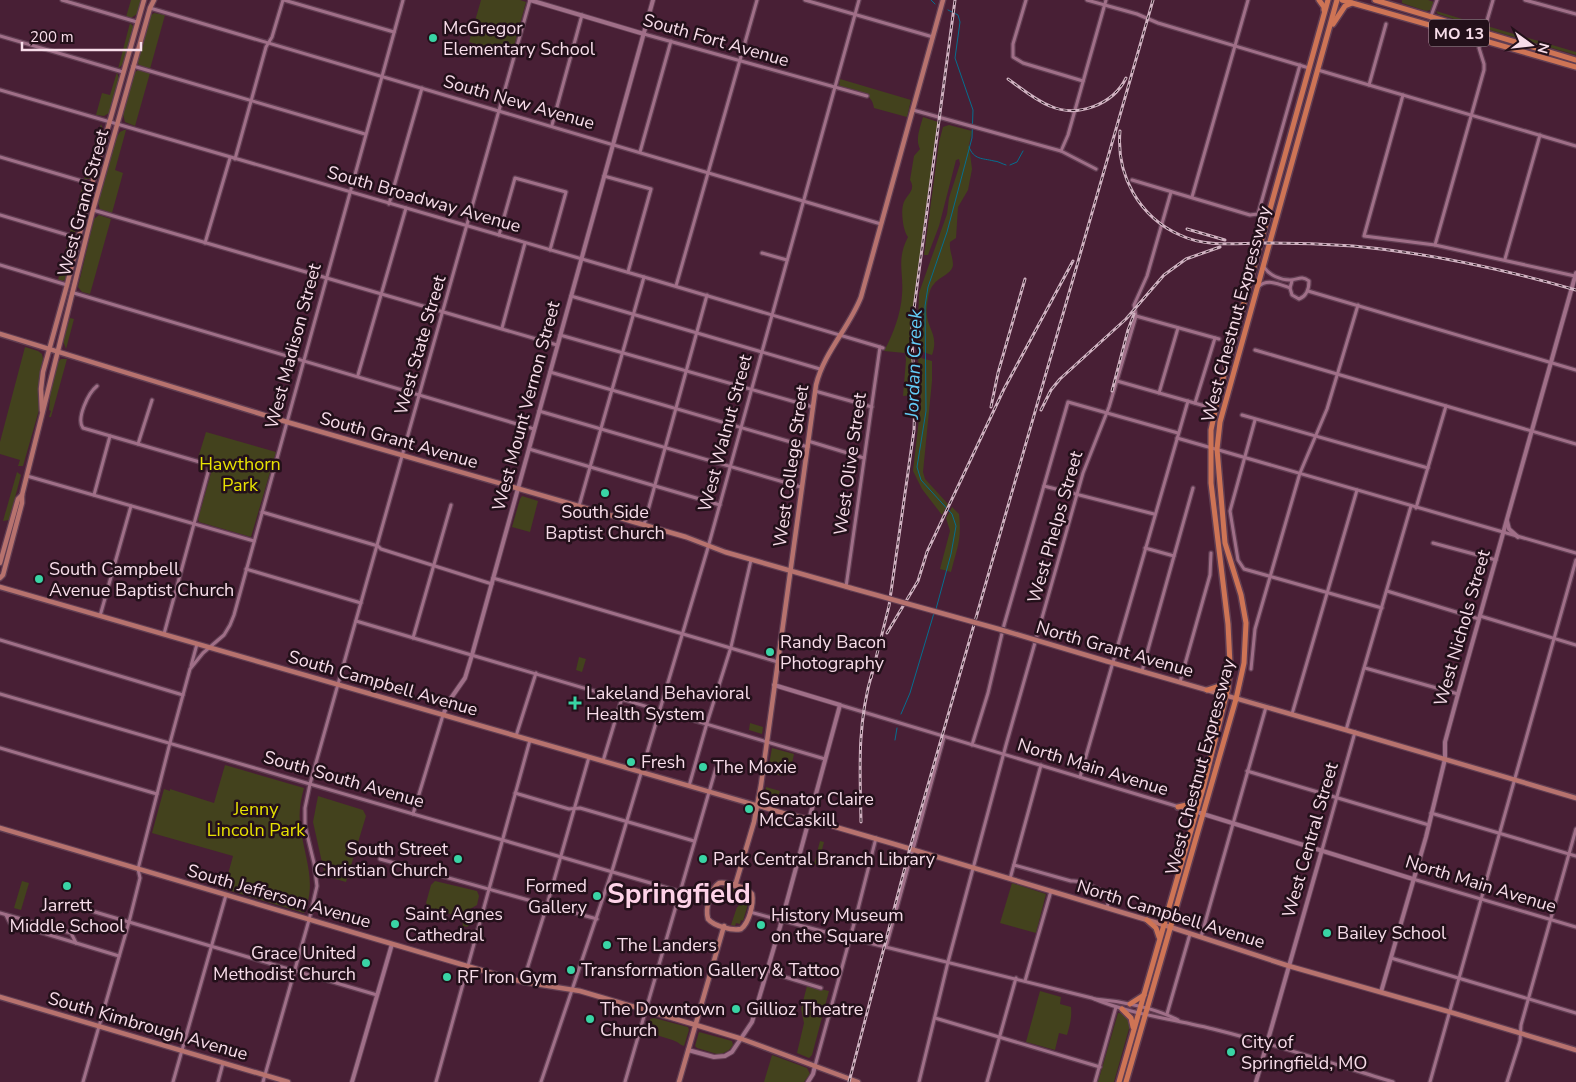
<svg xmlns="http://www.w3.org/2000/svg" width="1576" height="1082" font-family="'Nunito Sans',sans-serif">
	<rect width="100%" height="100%" fill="#481f35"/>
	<g fill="#43421d">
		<path d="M131,0H141L137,14L131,18L126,17Z"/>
		<path d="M481,0H520L526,2L512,54L469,42Z"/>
		<path d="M1402,0H1428L1434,2L1431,10L1426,11L1402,3Z"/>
		<path d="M1436,11L1482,25L1479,27L1438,14Z"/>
		<path d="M154,13L165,15L150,69L139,65L137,61L150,16Z"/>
		<path d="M130,23L133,26V31L123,64L118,69Z"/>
		<path d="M1487,26L1576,52V55L1490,30Z"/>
		<path d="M138,70L150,73L135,126L125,122L123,114L134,73Z"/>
		<path d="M117,72L119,79L109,113L104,116L96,115L102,93L110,95Z"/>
		<path d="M840,79L911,100L907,117L874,108C872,91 854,90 840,86L839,85Z"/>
		<path d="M923,117L938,122L911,327L913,395L903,396L906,360L905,353L884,351C893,335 901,313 902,295C904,272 896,260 908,237C903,231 901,213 903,205C905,195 917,191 910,180L914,156L920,149C915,139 920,128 923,117Z"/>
		<path d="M101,124L104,132L92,176L89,179H84Z"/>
		<path d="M949,125L972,131L969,145L972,169L968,190L958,207L956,238L950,242C949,250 953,257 953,265C952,274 939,277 934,284C929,289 928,299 927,306C924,328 940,332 932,355L917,350L919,293L947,214L949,198L960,164L959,159L956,160L939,226L928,255H924L939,142L943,127Z"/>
		<path d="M124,130H126L115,170L123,173L112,213L100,209L98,203L116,138L120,132Z"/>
		<path d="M83,184L87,187L88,192L77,230L74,233L70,232Z"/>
		<path d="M99,215L111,219L90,294L82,292L78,287L94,219Z"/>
		<path d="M69,237L74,240V245L67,278L63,281L58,280Z"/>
		<path d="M70,318L74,319L66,349L63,341Z"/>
		<path d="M25,347L38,351L42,354L43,359L39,378V410L23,466H18L20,460L0,454V442Z"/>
		<path d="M918,357L932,361V381L923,472L925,479L948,504L942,515L922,489L913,471L921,402Z"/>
		<path d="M61,359H67L51,417H49L51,411L49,410C51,396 50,368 61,359Z"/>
		<path d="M206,432L276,452L251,537L199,522L198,519L211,473L212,468L208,461L198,458Z"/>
		<path d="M17,472L21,475L9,520L3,521Z"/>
		<path d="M522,496L538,501L530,532L512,527L520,499Z"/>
		<path d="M952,507L959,514C962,540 957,548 951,572L940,569L950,531L946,518Z"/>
		<path d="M579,657L586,659L582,672L576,670Z"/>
		<path d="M750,723L763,727L762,734L749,730Z"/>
		<path d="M772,748L794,754L791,768H789L786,776L782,774L781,776L768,771Z"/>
		<path d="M225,765L304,788C300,802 298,816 301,830C305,859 317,884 304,913L224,889L233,856L152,833L164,789L170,791V789L214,803Z"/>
		<path d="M766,787L780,791L778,797H781L779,806L764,802Z"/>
		<path d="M318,796L363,810L366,816L346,882L325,876L313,822Z"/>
		<path d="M820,841L824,842L818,865L814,864Z"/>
		<path d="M22,881L29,883L21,910L14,908Z"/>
		<path d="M435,881L477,891L479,896L477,905L458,916L430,909L426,903L431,885Z"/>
		<path d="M1012,883L1046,894L1036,933L1000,923Z"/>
		<path d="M724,886L743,892L742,897L724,893Z"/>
		<path d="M739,903L748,904L743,921L741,920L740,924L736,923L735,926L731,925L737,907H738Z"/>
		<path d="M471,910H474L471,924L467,927L463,926C461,917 465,914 471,910Z"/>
		<path d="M807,986L829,991L812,1055L809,1058L797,1053L804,1023L801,1009Z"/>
		<path d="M1040,991L1061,997L1060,1004L1071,1007C1072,1017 1070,1025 1067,1035L1059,1033L1055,1050L1026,1042Z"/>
		<path d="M1118,1013C1125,1012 1129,1019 1130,1025L1114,1082H1098Z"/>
		<path d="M654,1018L688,1027L689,1030L684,1046C681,1045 680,1044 677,1042C666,1036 647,1038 650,1019Z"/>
		<path d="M699,1032L732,1041L733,1045L729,1050L720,1055L697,1048L695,1046Z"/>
		<path d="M772,1055L807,1068L810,1074L804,1082H764Z"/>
	</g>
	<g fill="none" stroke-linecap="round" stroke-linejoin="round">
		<g stroke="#066e8f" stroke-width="1">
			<path d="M931,0L935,4"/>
			<path d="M969,147C974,160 982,158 994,161C998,161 1002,164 1006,165"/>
			<path d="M1010,165L1017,162L1023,151"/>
			<path d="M936,609L951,554L956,526L952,514L921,480L917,467L926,411L925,306L928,287L947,232L972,138L973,110L955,58L960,22L958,15L948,10"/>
			<path d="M901,714L910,693L934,613"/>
			<path d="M895,740L897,728"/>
		</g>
		<defs>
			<g id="minor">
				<path d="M62,0L137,22"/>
				<path d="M284,0L394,32"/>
				<path d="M805,0L933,37"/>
				<path d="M1026,0L1013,44V57L1023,63L1083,81"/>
				<path d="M1087,0L1137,14L1158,23L1309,68"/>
				<path d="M1525,0L1576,14"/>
				<path d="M150,8L881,224"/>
				<path d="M1431,16L1437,0"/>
				<path d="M644,34L867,96"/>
				<path d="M0,36L123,72"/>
				<path d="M133,66L365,134"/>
				<path d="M1318,70L1576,146"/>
				<path d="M1369,85L1386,24"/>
				<path d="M0,90L644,277L880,347"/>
				<path d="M1403,95L1364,236L1435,245L1575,276"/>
				<path d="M913,110L1061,151L1096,169"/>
				<path d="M552,125L582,15"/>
				<path d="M1061,151L1068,135L1106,0"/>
				<path d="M640,152L671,41"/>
				<path d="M0,157L92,184"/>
				<path d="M235,159L266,47L272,37L283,0"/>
				<path d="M604,176L651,189L628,272"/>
				<path d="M1132,180L1250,215L1258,214L1300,65"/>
				<path d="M1192,197L1248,0"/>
				<path d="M389,204L422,88"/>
				<path d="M93,210L557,345"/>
				<path d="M0,215L78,238"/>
				<path d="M499,235L515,178L566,192L550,250"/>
				<path d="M205,243L230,158"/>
				<path d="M1435,245L1484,70V64L1479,48L1493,0"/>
				<path d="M762,253L787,260"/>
				<path d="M1505,259L1540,135"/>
				<path d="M0,265L67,285"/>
				<path d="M1264,267C1269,275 1280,280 1290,280C1298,280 1301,275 1309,281C1309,289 1307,296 1299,299L1292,295L1290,288L1292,281"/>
				<path d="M676,286L757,0"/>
				<path d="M1258,287C1267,278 1279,284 1290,288"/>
				<path d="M1308,291L1576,370"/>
				<path d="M74,293L534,429"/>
				<path d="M571,296L820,369"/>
				<path d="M1136,316L1219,339"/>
				<path d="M502,328L525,243"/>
				<path d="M560,335L813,407"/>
				<path d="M1255,350L1576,444"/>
				<path d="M550,372L808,447"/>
				<path d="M358,375L406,208"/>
				<path d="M1117,381L1205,406"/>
				<path d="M97,386C88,393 76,419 83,428L210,465L164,634"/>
				<path d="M815,391L872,407"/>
				<path d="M1159,393L1178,328"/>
				<path d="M1195,403L1215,338"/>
				<path d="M539,411L801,487"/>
				<path d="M1242,415L1428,468"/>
				<path d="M1255,420L1230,511L1238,560L1244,569L1382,608"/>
				<path d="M1177,438L1576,553"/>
				<path d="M808,441L864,458"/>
				<path d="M138,444L152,400"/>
				<path d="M529,449L720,505"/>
				<path d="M27,476L254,541"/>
				<path d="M1044,486L1154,514"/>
				<path d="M94,495L110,436"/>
				<path d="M579,506L644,277"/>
				<path d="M1416,508L1446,406"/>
				<path d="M262,512L378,546L381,549L492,584"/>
				<path d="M644,525L707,295"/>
				<path d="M1433,543L1496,560"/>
				<path d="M1174,556L1193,488"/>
				<path d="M246,569L361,603"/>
				<path d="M493,578L778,662"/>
				<path d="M846,587L880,347L883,348"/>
				<path d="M1387,591L1479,619"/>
				<path d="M100,616L131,506"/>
				<path d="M1480,616L1576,645"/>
				<path d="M356,621L825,759"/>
				<path d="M413,638L451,505"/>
				<path d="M0,640L183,695"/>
				<path d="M780,642L811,648"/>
				<path d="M191,666L197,644"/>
				<path d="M1365,668L1458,694"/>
				<path d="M1251,669L1255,629L1300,473L1327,409L1358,305"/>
				<path d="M1142,671L1174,556L1145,548"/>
				<path d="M1180,682L1210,575L1211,553"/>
				<path d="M0,694L709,900"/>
				<path d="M840,705L1196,812"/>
				<path d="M1292,714L1357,490"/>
				<path d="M1346,730L1411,506"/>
				<path d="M516,736L536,673"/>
				<path d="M972,745L988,693L1004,625L1068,402L1178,433"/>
				<path d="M0,748L157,794"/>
				<path d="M603,761L622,698"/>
				<path d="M1247,771L1429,825"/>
				<path d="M1080,777L1188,401"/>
				<path d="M689,786L707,723L731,647L751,560"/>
				<path d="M515,793L569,809L580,808L694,841"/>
				<path d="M1431,813L1576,856"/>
				<path d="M413,814L443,715"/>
				<path d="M1322,850L1355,732"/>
				<path d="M380,859L597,919"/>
				<path d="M1014,865L1071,881C1087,880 1096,890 1110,894L1107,908"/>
				<path d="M1010,879L1041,765"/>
				<path d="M1413,879L1576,927"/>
				<path d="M78,907L377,995"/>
				<path d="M750,912L833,934L1092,998C1132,1015 1175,1019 1217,1030C1277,1045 1334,1064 1393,1082"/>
				<path d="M0,913L71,933L76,943"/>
				<path d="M6,915L10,923L119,956"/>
				<path d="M1201,937L1266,707"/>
				<path d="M886,947L944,737"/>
				<path d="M1391,958L1576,1013"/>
				<path d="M767,970L772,973L821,988"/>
				<path d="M1025,981L1051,891"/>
				<path d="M523,982L547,905L589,757"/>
				<path d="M1095,999C1121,1001 1155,1008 1178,1020"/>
				<path d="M1167,1014L1190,934"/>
				<path d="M935,1018L1100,1067"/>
				<path d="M815,1066L858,909L876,838"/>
				<path d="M83,1082L129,922L140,878L138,869L171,739L190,669L203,653L224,635L230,625L234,615L403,0"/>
				<path d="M173,1082L226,895"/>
				<path d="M218,1082L223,1063"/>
				<path d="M263,1082L309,920L317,886L314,863L305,826V808L310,784L530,0"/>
				<path d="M436,1082L530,740"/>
				<path d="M541,1082L612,871L707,551L859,0"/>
				<path d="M625,1082L716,768"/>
				<path d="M919,1082L948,962L1006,745L1083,473L1109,407L1136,316L1134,305L1147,276L1171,192"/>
				<path d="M987,1082L1016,978"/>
				<path d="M1095,1082L1116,1007"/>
				<path d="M1430,1082L1576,560"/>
				<path d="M1507,1082L1520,1041L1521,1025L1576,829"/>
			</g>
			<g id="tertiary">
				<path d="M530,0L644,34"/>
				<path d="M1507,521L1509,529L1518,537"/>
				<path d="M443,715L449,701L465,678L472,655L653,0"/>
				<path d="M1200,813L1413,879"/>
				<path d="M1381,992L1426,837L1445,759V742L1458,694L1576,273"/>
				<path d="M688,1050L714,1057L725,1056L732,1052L752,1022L780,927L840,705L774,685"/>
				<path d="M352,1082L392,944"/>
				<path d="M808,1082L813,1074L815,1066"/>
				<path d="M1256,1082L1322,850"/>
			</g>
			<g id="secondary">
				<path d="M0,334L287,422L686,537L725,552L851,588"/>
				<path d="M42,411L41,389L43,372L67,285L92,184L144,0"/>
				<path d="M0,563L18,499L22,495"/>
				<path d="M0,578L3,575L22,503V495L93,210L150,8L154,0"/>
				<path d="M0,587L783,813L808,819L894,844L1164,925L1289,966L1450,1012L1576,1050"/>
				<path d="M1106,661L1346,730L1576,798"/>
				<path d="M0,828L467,966L523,982L580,991L696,1025L742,1039L858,1082"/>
				<path d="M719,883C728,882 746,887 752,894C754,904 749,923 741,929C732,931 714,926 708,919C705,909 710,889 719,883Z"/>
				<path d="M735,886L754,822L761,785L816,385C824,352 849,328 861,297L943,0"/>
				<path d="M0,997L288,1082"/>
				<path d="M679,1082L724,926"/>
			</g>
			<g id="primary">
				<path d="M1319,0L1324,7V10"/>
				<path d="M1342,0L1576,67"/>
				<path d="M1375,0L1576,60"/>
				<path d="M1333,24L1345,6L1352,3"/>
				<path d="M1207,690L1219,686L1229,678"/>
				<path d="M1178,807L1191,804L1199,794"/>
				<path d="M1147,920L1156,928L1159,937"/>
				<path d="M1130,1004L1144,995"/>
				<path d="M1122,1009L1131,1018L1133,1027"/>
				<path d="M1119,1082L1204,785L1228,688L1230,664L1228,624L1211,483V430L1219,393L1328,0"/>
				<path d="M1126,1082L1236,699L1244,663L1246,623L1241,595L1225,543L1217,449L1220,422L1337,0"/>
			</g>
		</defs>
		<use href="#minor" stroke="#613e52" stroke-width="5.5"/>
		<use href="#tertiary" stroke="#613e52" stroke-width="6"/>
		<use href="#secondary" stroke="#613e52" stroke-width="7"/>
		<use href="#primary" stroke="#613e52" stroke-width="8"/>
		<use href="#minor" stroke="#a06f88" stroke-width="3"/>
		<use href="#tertiary" stroke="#a06f88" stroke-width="4"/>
		<use href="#secondary" stroke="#b7726e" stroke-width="4.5"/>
		<use href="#primary" stroke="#ce7455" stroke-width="5"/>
		<defs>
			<g id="rail">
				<path d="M1008,79C1021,88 1035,100 1050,106C1077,118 1113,105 1126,78"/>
				<path d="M1120,131C1116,175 1139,217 1180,235C1207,248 1236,243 1266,243C1295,243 1324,244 1353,246C1429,253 1503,269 1576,290"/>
				<path d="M1187,229L1225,240"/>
				<path d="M1112,391L1128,330L1134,314"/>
				<path d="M991,407L998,373L1025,279"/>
				<path d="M1041,410L1051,390L1060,379L1126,319L1164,275L1186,259L1220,247"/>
				<path d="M887,633L918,581L927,552L1004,389L1073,261"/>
				<path d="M871,678L889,606L914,430L915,395L912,342V324L955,0"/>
				<path d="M861,822C860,769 857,725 872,673"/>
				<path d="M849,1082L910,848L1153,0"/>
			</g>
		</defs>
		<use href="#rail" stroke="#d0b2c1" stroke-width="3"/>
		<use href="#rail" stroke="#23101a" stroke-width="1" stroke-dasharray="4" stroke-linecap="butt"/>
		<defs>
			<path id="secondary-bridge" d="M851,588L1002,630L1106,661"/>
		</defs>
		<use href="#secondary-bridge" stroke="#613e52" stroke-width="7" stroke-linecap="butt"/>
		<use href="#secondary-bridge" stroke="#b7726e" stroke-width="4.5"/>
	</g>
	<g fill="#39d4a5" stroke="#23101a" stroke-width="2">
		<circle cx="433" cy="38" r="5"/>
		<circle cx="605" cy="493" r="5"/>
		<circle cx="39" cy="579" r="5"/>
		<circle cx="770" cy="652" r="5"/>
		<path d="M572.5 695.5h5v5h5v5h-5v5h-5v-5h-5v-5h5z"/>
		<circle cx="631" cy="762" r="5"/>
		<circle cx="703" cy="767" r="5"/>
		<circle cx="749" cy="809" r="5"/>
		<circle cx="458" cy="859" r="5"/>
		<circle cx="703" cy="859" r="5"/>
		<circle cx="67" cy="886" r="5"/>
		<circle cx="597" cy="896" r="5"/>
		<circle cx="395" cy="924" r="5"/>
		<circle cx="761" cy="925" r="5"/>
		<circle cx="1327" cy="933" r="5"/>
		<circle cx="607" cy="945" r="5"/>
		<circle cx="366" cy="963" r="5"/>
		<circle cx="571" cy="970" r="5"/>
		<circle cx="447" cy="977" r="5"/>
		<circle cx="736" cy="1009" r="5"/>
		<circle cx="590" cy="1019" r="5"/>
		<circle cx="1231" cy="1052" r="5"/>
	</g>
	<g text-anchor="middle" stroke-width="5" stroke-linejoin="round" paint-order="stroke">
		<rect fill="#23101a" stroke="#b79fab" stroke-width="1" x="1429" y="19.5" width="60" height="27" rx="4"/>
		<g font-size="16" font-weight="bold" fill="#f7dce9">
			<text x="1459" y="39">MO 13</text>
		</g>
		<g font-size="18" fill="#f7dce9" stroke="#23101a" text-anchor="start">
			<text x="443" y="34">McGregor<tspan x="443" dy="21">Elementary School</tspan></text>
			<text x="605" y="518" text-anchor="middle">South Side<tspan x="605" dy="21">Baptist Church</tspan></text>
			<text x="49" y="575">South Campbell<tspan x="49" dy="21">Avenue Baptist Church</tspan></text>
			<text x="780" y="648">Randy Bacon<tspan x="780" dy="21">Photography</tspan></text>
			<text x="586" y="699">Lakeland Behavioral<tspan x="586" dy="21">Health System</tspan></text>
			<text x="641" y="768">Fresh</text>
			<text x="713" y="773">The Moxie</text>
			<text x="759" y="805">Senator Claire<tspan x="759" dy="21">McCaskill</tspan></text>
			<text x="448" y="855" text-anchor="end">South Street<tspan x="448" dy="21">Christian Church</tspan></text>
			<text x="713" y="865">Park Central Branch Library</text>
			<text x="587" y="892" text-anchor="end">Formed<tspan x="587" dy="21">Gallery</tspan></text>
			<text x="67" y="911" text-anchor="middle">Jarrett<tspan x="67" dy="21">Middle School</tspan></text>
			<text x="405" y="920">Saint Agnes<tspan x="405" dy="21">Cathedral</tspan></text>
			<text x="771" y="921">History Museum<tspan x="771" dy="21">on the Square</tspan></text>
			<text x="1337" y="939">Bailey School</text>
			<text x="617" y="951">The Landers</text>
			<text x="356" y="959" text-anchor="end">Grace United<tspan x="356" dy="21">Methodist Church</tspan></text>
			<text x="581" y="976">Transformation Gallery &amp; Tattoo</text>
			<text x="457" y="983">RF Iron Gym</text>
			<text x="600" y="1015">The Downtown<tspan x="600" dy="21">Church</tspan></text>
			<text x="746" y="1015">Gillioz Theatre</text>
			<text x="1241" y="1048">City of<tspan x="1241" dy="21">Springfield, MO</tspan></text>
		</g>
		<g font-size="18" fill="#f7dce9" stroke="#23101a">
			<text transform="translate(716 40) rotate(16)" y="6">South Fort Avenue</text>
			<text transform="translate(519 102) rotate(16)" y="6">South New Avenue</text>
			<text transform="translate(424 199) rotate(16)" y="6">South Broadway Avenue</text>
			<text transform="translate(83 203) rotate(-75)" y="6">West Grand Street</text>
			<text transform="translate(1236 314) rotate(-75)" y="6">West Chestnut Expressway</text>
			<text transform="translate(420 345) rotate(-74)" y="6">West State Street</text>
			<text transform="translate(293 346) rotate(-75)" y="6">West Madison Street</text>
			<text transform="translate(526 406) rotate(-75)" y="6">West Mount Vernon Street</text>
			<text transform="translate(725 433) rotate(-75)" y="6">West Walnut Street</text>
			<text transform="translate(399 440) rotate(16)" y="6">South Grant Avenue</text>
			<text transform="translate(850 464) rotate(-82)" y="6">West Olive Street</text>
			<text transform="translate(791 466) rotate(-82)" y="6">West College Street</text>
			<text transform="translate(1055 527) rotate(-74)" y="6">West Phelps Street</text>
			<text transform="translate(1462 628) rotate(-74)" y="6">West Nichols Street</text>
			<text transform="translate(1115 649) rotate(16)" y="6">North Grant Avenue</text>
			<text transform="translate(383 683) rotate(16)" y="6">South Campbell Avenue</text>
			<text transform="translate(1093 767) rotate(17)" y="6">North Main Avenue</text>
			<text transform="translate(1200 767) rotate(-75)" y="6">West Chestnut Expressway</text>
			<text transform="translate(344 779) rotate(16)" y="6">South South Avenue</text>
			<text transform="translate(1310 840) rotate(-74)" y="6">West Central Street</text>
			<text transform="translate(1481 884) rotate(17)" y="6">North Main Avenue</text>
			<text transform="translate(279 896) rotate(16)" y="6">South Jefferson Avenue</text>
			<text transform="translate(1171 914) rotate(17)" y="6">North Campbell Avenue</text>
			<text transform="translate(148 1026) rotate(16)" y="6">South Kimbrough Avenue</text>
		</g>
		<g font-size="18" fill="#e7e103" stroke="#23101a">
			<text x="240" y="470">Hawthorn<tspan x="240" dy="21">Park</tspan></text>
			<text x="256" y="815">Jenny<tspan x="256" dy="21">Lincoln Park</tspan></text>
		</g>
		<g font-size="19" font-style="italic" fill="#63ccf7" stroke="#23101a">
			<text transform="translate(913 364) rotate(-88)" y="7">Jordan Creek</text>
		</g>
		<g font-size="28" font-weight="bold" fill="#fed3e8" stroke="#23101a">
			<text x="679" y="903">Springfield</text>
		</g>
	</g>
	<g transform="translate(1531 45) rotate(105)" stroke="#23101a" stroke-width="4" paint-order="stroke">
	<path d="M0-4L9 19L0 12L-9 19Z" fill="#f7dce9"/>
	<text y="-8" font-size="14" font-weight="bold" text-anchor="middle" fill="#f7dce9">N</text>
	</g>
	<path d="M22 42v8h119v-8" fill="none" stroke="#f7dce9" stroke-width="2.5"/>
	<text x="30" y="42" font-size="15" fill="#f7dce9" stroke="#23101a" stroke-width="4" paint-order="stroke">200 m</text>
</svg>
